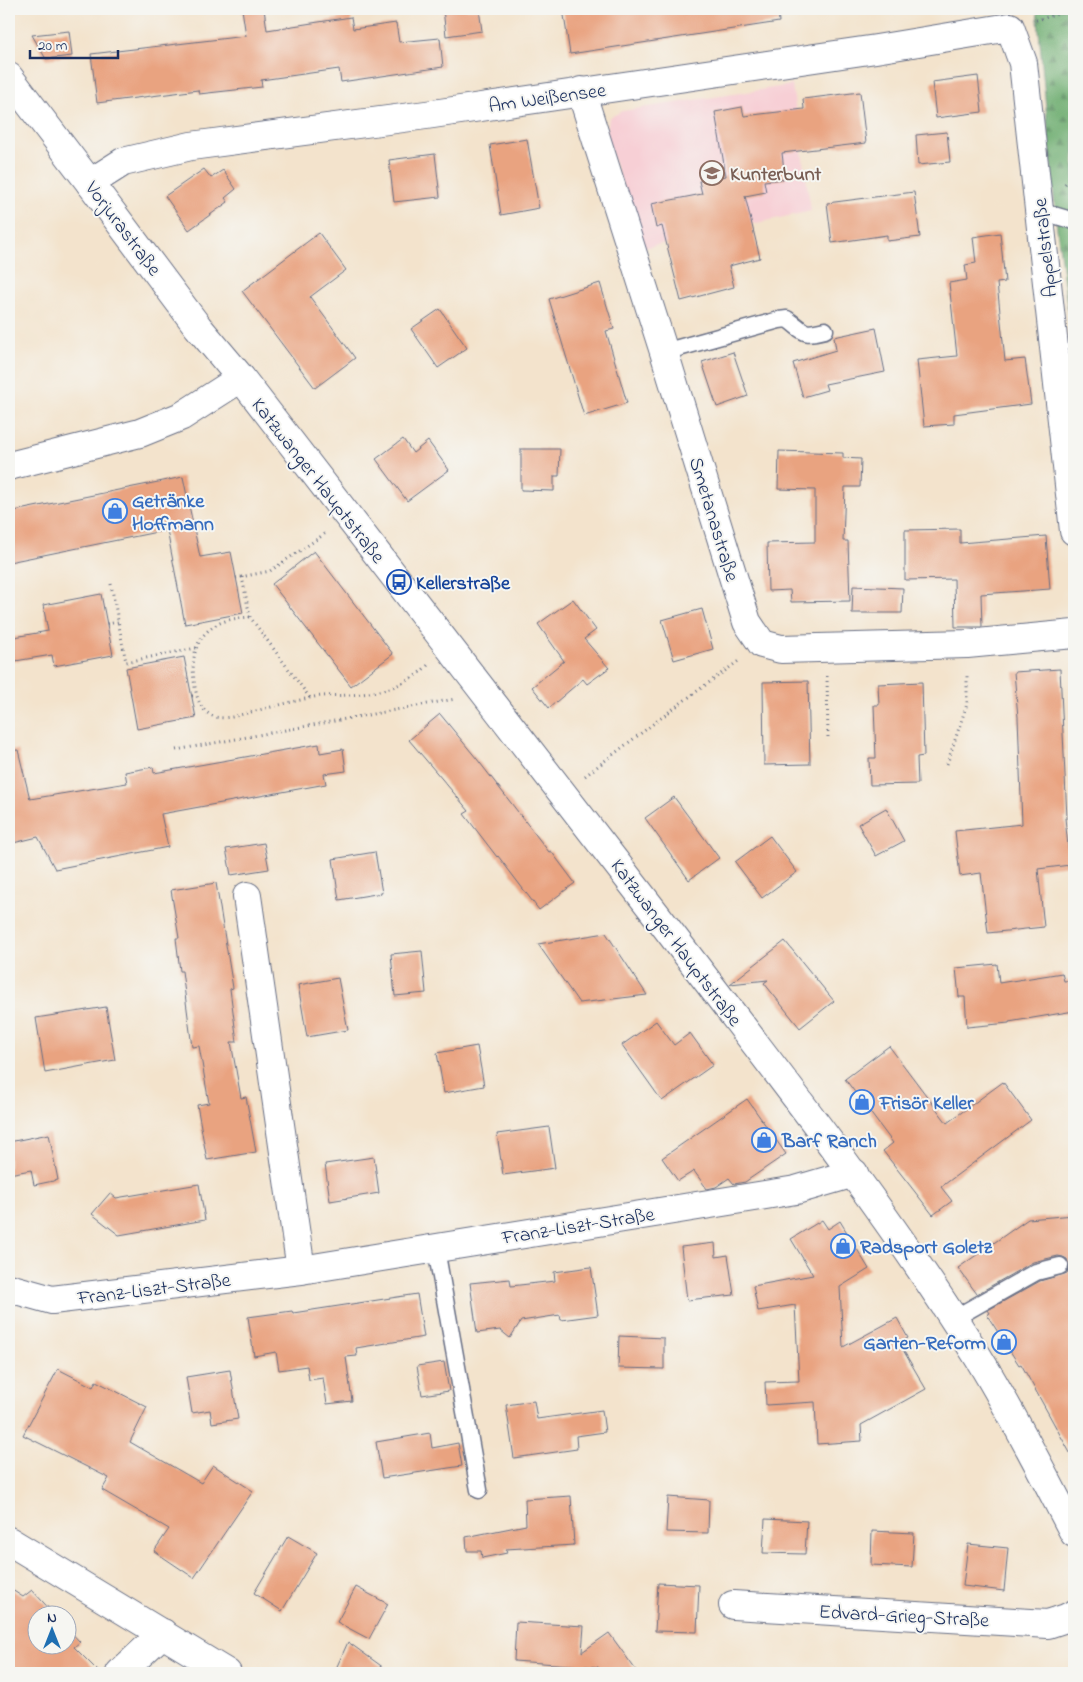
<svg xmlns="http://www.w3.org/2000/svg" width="1083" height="1682" font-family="'Indie Flower',sans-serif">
	<defs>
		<pattern id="forest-firs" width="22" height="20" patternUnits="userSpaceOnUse" patternTransform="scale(1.25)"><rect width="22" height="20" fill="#6cac6e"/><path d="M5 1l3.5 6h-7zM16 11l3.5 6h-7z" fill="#588c5e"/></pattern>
	</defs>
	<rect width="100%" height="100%" fill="#f6f6f2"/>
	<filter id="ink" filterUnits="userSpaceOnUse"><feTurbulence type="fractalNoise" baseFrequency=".02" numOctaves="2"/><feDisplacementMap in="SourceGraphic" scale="10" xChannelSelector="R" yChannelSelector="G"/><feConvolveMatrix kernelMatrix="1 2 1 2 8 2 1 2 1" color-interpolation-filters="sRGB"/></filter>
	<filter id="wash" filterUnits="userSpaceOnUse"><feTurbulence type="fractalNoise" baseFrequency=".0096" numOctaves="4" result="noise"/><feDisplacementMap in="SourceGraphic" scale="20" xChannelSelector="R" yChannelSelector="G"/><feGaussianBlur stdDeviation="1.12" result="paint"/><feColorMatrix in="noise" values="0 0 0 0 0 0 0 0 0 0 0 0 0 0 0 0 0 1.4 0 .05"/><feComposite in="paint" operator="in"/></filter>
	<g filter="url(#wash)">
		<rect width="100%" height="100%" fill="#f3e3cc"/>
		<path fill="#f7cfd5" d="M792,85L811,211L643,248L606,136L609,118L622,111Z"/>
		<path fill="url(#forest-firs)" stroke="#446e66" d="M1037,9H1074V360L1057,229Z"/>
		<g id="blocks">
			<g fill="#e9a380">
				<path d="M242,9H264L267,30L351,17L353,29L396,23L399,42L440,38L443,67L341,82L339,69L261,80L262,87L199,94L198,90L97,103L91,54L246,36Z"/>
				<path d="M443,9H479L482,31L446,36Z"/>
				<path d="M563,9H778L779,22L570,54Z"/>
				<path d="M69,31L72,56L46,59L32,35Z"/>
				<path d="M978,76L982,112L936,118L932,82Z"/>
				<path d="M860,92L866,143L782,153L785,179L764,181L766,192L745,196L760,258L729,266L734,287L681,301L662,226L656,228L651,204L702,194L699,181L726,176L715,112L742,107L744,116L804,109L803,99Z"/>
				<path d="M947,132L950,162L918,165L916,135Z"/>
				<path d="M527,139L539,208L501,215L490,145Z"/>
				<path d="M435,154L440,197L394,202L389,160Z"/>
				<path d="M204,169L211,178L223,170L236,189L225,198L228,202L189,230L165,196Z"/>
				<path d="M914,192L920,237L887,241V235L832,243L827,203Z"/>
				<path d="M319,233L346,270L310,297L355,358L315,388L242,291Z"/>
				<path d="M1000,233L1005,282L997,283L1005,361L1025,359L1031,404L954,414V424L924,426L917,360L957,356L949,283L967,280L965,265L976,263L973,237Z"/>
				<path d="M600,283L614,329L606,331L627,403L584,416L549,299Z"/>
				<path d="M440,309L467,348L438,368L411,329Z"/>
				<path d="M876,328L885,372L825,384L827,390L803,397L793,363L836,350L834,337Z"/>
				<path d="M733,352L748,396L717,407L702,362Z"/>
				<path d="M403,439L413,453L428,441L449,470L407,501L376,459Z"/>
				<path d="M521,449H560L559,476H554V491L521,490Z"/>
				<path d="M779,451L843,453V458L861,459L860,487H845L843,541H848L850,601L791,602L790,590L768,591L767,543L815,542V490L778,489Z"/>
				<path d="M183,477L200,557L231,552L243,613L185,624L167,530L9,562V512Z"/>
				<path d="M960,529V543L1046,536L1050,589L981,594L982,627H955L954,579L905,580V530Z"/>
				<path d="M314,551L393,654L351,686L272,584Z"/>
				<path d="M853,586L903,588L902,613H852Z"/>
				<path d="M101,594L113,655L54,666L52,655L9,662V638L48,631L43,605Z"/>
				<path d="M573,599L596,630L584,639L609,668L587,684L583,679L549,708L532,687L564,661L538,624Z"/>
				<path d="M702,609L713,649L674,660L662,620Z"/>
				<path d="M184,657L196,718L137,729L126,668Z"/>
				<path d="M1060,669L1067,818H1065L1070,865L1038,869L1044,927L988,933L981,873L960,876L955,831L1022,824L1018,717L1014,672Z"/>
				<path d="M808,681L810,764L764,765L763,682Z"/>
				<path d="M922,682L924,756L917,757L918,784L870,785L869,758H876L874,705H879L878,684Z"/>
				<path d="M440,714L477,759L549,852L551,851L575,883L539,910L498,856L497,857L464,814L469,811L409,740Z"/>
				<path d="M319,744L320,753L343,749L346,771L324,774L326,784L161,814L168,847L55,869L38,837L9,844V751L18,750L30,799L127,783L125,772L153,767L154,773Z"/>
				<path d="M674,797L719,858L689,880L645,818Z"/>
				<path d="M886,808L904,841L876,856L858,824Z"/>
				<path d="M770,836L797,872L762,898L735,862Z"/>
				<path d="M264,843L269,869L231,875L226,849Z"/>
				<path d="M375,852L382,893L339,900L333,859Z"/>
				<path d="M216,883L233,988L230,989L237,1042H231L241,1098L246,1097L256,1152L207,1160L197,1105L209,1103L199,1046L192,1047L182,971H180L176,938H179L171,890Z"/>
				<path d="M606,933L647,995L579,1003L538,944Z"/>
				<path d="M785,941L834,1001L800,1028L764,983L768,980L730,984Z"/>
				<path d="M422,951L426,993L395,996L391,954Z"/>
				<path d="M997,964L999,983L1062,973L1064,981L1074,980V1011L1009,1022V1023L967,1027L965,997H959L956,968Z"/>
				<path d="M338,978L348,1030L307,1037L298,985Z"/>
				<path d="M106,1007L115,1060L45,1073L36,1018Z"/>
				<path d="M656,1021L674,1045L690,1033L713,1065L662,1101L622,1045Z"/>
				<path d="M477,1046L484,1086L444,1093L437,1053Z"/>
				<path d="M889,1046L947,1123L1003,1082L1031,1120L941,1187L952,1201L933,1215L883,1151L893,1143L845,1079Z"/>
				<path d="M747,1099L786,1154L745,1182L734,1184L729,1178L716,1187L707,1189L694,1171L678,1181L662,1158Z"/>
				<path d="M549,1127L555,1168L503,1175L497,1134Z"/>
				<path d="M49,1134L58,1180L34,1185L31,1170L9,1174V1142Z"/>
				<path d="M374,1157L379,1193L330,1201L325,1164Z"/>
				<path d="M199,1184L205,1220L119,1235L92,1214L110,1193L116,1198Z"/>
				<path d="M1074,1215V1460L1021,1364L1019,1365L987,1315L990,1313L988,1310L1040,1281L1067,1273L1070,1268L1067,1259L1063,1257L1058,1256L1033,1262L977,1294L958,1268L1028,1219Z"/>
				<path d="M822,1220L828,1229L840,1221L869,1269L840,1287L843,1347L897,1318L908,1338L899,1343L926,1389L861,1425L862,1441L817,1444L815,1402L766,1405L765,1382L799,1381L795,1305L758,1311L753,1286L813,1275L791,1239Z"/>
				<path d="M715,1243L716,1257L728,1255L734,1295L687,1300L681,1247Z"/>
				<path d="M591,1267L598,1315L561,1320L560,1315L521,1321L510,1338L500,1330L477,1333L470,1283L510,1279L511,1286L555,1281L554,1272Z"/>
				<path d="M417,1294L424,1337L356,1348L357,1356L346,1357L352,1401L327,1404L323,1378L309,1380L307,1366L279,1370L276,1352L254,1356L248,1317L292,1311L293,1313Z"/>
				<path d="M619,1336L664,1338V1369L618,1368Z"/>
				<path d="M444,1362L449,1391L422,1395L417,1366Z"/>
				<path d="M58,1369L93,1387L96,1381L147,1407L130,1442L201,1483L213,1465L253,1491L194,1578L154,1551L169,1529L102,1490L109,1478L23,1435Z"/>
				<path d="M230,1370L238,1419L212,1423L210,1410L192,1413L186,1377Z"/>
				<path d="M534,1401L537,1419L602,1410L605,1432L576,1436L577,1449L514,1458L506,1405Z"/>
				<path d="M430,1433L432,1448L458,1443L462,1466L382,1478L376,1442Z"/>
				<path d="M571,1496L574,1545L506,1549L507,1553L482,1558L481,1551H467L466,1537L526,1525L525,1499Z"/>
				<path d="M668,1497L709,1500L708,1533L666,1532Z"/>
				<path d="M765,1519L807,1521L805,1554L763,1553Z"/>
				<path d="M872,1531L914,1533L912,1567L871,1565Z"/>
				<path d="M288,1536L317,1553L282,1611L254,1593Z"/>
				<path d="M968,1544L1008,1548L1004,1591L963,1586Z"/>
				<path d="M658,1583L699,1585L697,1632L655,1631Z"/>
				<path d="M356,1587L388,1604L369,1639L337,1622Z"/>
				<path d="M9,1588L23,1597L32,1590L54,1614H38V1644H68V1629L80,1642L74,1647L100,1673H9Z"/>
				<path d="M516,1622L584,1626L582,1652L609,1633L638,1673H603L598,1667L514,1661Z"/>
				<path d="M348,1642L391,1673H334Z"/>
			</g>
		</g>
	</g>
	<g filter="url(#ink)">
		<use href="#blocks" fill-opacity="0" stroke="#676e84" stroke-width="1"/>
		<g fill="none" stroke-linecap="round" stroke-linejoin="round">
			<defs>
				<g id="lane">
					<path d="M1040,211L1074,221"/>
					<path d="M664,352L779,320L787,319C806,332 801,336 825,330"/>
					<path d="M436,1249L479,1490"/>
					<path d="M953,1319L1036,1272L1060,1266"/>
				</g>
				<g id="street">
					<path d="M581,91L664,352L747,622L762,644L781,649L967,644L1074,634"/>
					<path d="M90,183L123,162L191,146L426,115L876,49L1010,27L1023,63L1074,531"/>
					<path d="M9,466L140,433L182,416L241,378"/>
					<path d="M247,896L301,1270"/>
					<path d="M9,1288L52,1300L301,1270L796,1190L854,1173"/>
					<path d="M9,1541L227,1673"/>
					<path d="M733,1605L1048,1624L1066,1618L1074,1614"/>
					<path d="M120,1673L163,1633"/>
				</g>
				<path id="secondary" d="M9,77L90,183L198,327L241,378C382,559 523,740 662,922C771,1065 883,1205 978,1357C1013,1414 1043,1474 1074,1533"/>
			</defs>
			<use href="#lane" stroke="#676e84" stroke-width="19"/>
			<use href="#street" stroke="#676e84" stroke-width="30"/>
			<use href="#secondary" stroke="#676e84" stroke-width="30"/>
			<g stroke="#676e84" stroke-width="3" stroke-dasharray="1 4" stroke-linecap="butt">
				<path d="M1036,20L1074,10"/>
				<path d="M1065,184L1074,173"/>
				<path d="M242,577L250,617L310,698"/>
				<path d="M236,578L270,571L326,533"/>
				<path d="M111,584L126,662L196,648"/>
				<path d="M250,617C239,618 226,619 216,625C192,639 191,664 195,687C197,698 200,708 209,714C216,719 224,718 232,717C259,710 286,703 314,697C325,695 337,696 348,695C377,694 407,686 428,665"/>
				<path d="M107,624L118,622"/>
				<path d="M827,676L828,740"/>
				<path d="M192,696H197"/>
				<path d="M176,750L455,699"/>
				<path d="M947,764L967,704V673"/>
				<path d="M585,776L674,708L740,660"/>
			</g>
			<use href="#lane" stroke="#fff" stroke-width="16"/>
			<use href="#street" stroke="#fff" stroke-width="28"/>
			<use href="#secondary" stroke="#fff" stroke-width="28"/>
		</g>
	</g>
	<defs>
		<symbol id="school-ring" viewBox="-11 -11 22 22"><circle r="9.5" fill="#f6f6f2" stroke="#8d6e63" stroke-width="1.5"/><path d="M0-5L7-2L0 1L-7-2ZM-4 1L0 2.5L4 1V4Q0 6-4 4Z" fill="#8d6e63"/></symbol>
		<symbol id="shop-ring" viewBox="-11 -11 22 22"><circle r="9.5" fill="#f6f6f2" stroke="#3f7fe0" stroke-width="1.5"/><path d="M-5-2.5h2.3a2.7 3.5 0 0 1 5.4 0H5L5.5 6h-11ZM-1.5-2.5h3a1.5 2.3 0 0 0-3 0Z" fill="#3f7fe0"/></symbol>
		<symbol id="bus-ring" viewBox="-11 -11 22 22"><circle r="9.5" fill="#f6f6f2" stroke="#1a4fb4" stroke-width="1.5"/><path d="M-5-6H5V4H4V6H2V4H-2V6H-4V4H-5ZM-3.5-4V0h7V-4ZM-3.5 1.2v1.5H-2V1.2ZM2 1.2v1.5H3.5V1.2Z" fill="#1a4fb4"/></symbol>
	</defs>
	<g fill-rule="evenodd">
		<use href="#school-ring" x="698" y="159" width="28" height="28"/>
		<use href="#shop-ring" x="101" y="497" width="28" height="28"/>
		<use href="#bus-ring" x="385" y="568" width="28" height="28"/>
		<use href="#shop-ring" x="848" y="1088" width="28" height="28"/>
		<use href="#shop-ring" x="750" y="1126" width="28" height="28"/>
		<use href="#shop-ring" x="829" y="1232" width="28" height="28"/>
		<use href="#shop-ring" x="990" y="1328" width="28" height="28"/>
	</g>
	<g text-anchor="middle" stroke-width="4" stroke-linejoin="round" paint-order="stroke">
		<g font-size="20" fill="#1b2f5e" stroke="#f6f6f2">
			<text transform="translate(547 97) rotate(-8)" y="7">Am Weißensee</text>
			<text transform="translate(124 228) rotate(53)" y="7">Vorjurastraße</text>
			<text transform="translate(1044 248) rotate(-96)" y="7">Appelstraße</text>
			<text transform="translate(319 480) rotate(52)" y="7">Katzwanger Hauptstraße</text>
			<text transform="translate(715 519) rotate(73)" y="7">Smetanastraße</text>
			<text transform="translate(677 942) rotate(53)" y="7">Katzwanger Hauptstraße</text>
			<text transform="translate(578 1225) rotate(-9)" y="7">Franz-Liszt-Straße</text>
			<text transform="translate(154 1288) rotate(-7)" y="7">Franz-Liszt-Straße</text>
			<text transform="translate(904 1615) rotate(3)" y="7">Edvard-Grieg-Straße</text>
		</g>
		<g font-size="20" font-weight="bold" fill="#785e54" stroke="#f6f6f2" text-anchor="start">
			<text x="730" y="180">Kunterbunt</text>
		</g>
		<g font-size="20" font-weight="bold" fill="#366cbe" stroke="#f6f6f2" text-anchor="start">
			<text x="132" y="507">Getränke<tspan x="132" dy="23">Hoffmann</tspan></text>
			<text x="880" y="1109">Frisör Keller</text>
			<text x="782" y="1147">Barf Ranch</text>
			<text x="860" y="1253">Radsport Goletz</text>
			<text x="986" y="1349" text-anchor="end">Garten-Reform</text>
		</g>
		<g font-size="20" font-weight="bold" fill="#164399" stroke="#f6f6f2" text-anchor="start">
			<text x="416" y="589">Kellerstraße</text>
		</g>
	</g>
	<rect width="1083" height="1682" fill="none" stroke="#f6f6f2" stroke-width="30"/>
	<g transform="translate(52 1630)"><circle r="24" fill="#f6f6f2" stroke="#9ea6b7"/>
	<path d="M0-4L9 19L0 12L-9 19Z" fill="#1f6fb2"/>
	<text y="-8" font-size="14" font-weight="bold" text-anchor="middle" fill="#1b2f5e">N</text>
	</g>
	<path d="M30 50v8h88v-8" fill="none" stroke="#1b2f5e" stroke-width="2.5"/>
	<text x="38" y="50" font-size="15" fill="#1b2f5e" stroke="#f6f6f2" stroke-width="4" paint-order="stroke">20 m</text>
</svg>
